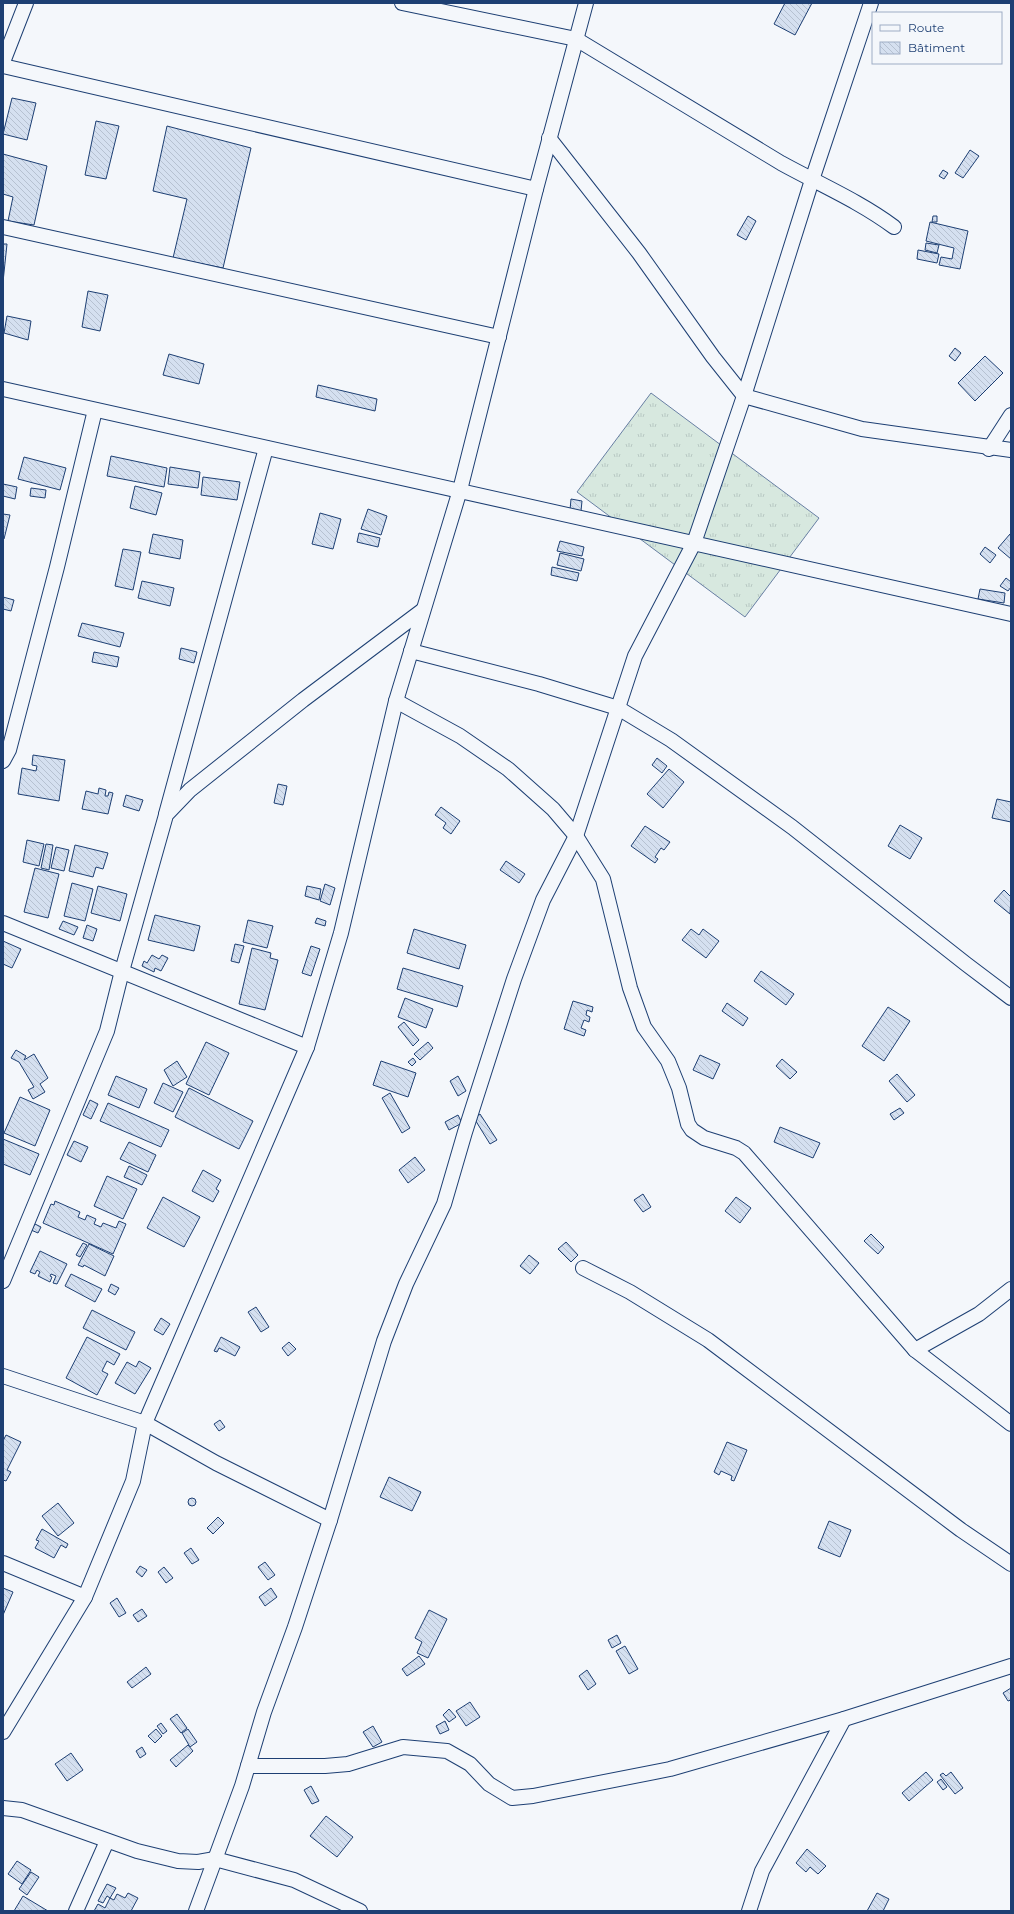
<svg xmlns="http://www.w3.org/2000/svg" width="1014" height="1914" font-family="Montserrat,sans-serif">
	<defs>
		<pattern id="grass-tufts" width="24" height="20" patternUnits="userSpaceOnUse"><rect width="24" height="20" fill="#d7e8df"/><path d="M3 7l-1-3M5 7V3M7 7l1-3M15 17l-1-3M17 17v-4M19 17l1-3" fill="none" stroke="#b8c8c3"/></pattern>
		<pattern id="building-back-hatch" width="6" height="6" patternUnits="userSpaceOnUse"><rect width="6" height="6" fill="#d5e0f0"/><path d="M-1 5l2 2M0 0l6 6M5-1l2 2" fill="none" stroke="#b6c1d1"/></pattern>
	</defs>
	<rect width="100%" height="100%" fill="#f4f7fb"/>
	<path fill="url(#grass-tufts)" stroke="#687fa3" d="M651,393L819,518L745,617L577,492Z"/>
	<g fill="url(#building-back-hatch)" stroke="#1d3f73">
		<path d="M785,3H812L795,35L774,24Z"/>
		<path d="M12,98L36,103L27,140L3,134Z"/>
		<path d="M96,121L119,126L106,179L85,175Z"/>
		<path d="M167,126L251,148L223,268L173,258L187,199L153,191Z"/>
		<path d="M970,150L979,156L963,178L955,173Z"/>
		<path d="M3,154L47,166L34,225L8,221L13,197L3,194Z"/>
		<path d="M943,170L948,173L944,179L939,176Z"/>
		<path d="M748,216L756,221L746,240L737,235Z"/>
		<path d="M933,216H937V222H932Z"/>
		<path d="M930,222L968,231L960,269L939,265L941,257L952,259L954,248L926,241Z"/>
		<path d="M926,243L939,245L937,253L925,250Z"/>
		<path d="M3,244H7L3,282Z"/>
		<path d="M918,250L939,254L937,263L917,259Z"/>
		<path d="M88,291L108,295L100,331L82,327Z"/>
		<path d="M7,316L31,321L28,340L4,333Z"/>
		<path d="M955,348L961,353L955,361L949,356Z"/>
		<path d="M169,354L204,364L199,384L163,375Z"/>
		<path d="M985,356L1003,373L975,401L958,383Z"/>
		<path d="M318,385L377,399L375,411L316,397Z"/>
		<path d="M111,456L167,468L164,487L107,476Z"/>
		<path d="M24,457L66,468L60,490L18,479Z"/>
		<path d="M170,467L200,472L198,488L168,484Z"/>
		<path d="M203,477L240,482L237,500L201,495Z"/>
		<path d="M3,484L17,487L15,499L3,496Z"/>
		<path d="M135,486L162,493L156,515L130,508Z"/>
		<path d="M31,488L46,490L45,498L30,496Z"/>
		<path d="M571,499L582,501L581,511L570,510Z"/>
		<path d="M368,509L387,516L381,535L361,529Z"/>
		<path d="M320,513L341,519L333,549L312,544Z"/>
		<path d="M3,514L10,515L4,539H3Z"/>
		<path d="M359,533L380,538L378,547L357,542Z"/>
		<path d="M153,534L183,540L180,559L149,553Z"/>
		<path d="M1010,534L1011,535V559L998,548Z"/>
		<path d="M560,541L584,547L582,556L557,551Z"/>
		<path d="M985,547L996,555L990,563L980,554Z"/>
		<path d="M123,549L141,552L133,590L115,586Z"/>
		<path d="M560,553L584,559L581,571L557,565Z"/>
		<path d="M552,567L579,573L577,581L551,575Z"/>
		<path d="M1006,578L1011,582V587L1008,591L1000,586Z"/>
		<path d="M142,581L174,588L170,606L138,598Z"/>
		<path d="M980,589L1005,593L1004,603L978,599Z"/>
		<path d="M3,597L14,600L11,611L3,609Z"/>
		<path d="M82,623L124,633L120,647L78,636Z"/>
		<path d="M181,648L197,652L194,663L179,659Z"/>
		<path d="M94,652L119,657L117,667L92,662Z"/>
		<path d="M33,755L65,760L59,801L18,794L22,768L36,771L37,766L32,765Z"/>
		<path d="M657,758L667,766L662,773L652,765Z"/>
		<path d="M669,769L684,782L663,808L647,794Z"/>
		<path d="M278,784L287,786L283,805L274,803Z"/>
		<path d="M99,788L106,790L105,796H108L109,792L113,793L108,814L82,809L86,791L98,794Z"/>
		<path d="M126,795L143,800L139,811L123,806Z"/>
		<path d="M997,799L1011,802V822L992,818Z"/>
		<path d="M441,807L460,821L451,834L443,828L446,823L435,815Z"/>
		<path d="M900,825L922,838L910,859L888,846Z"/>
		<path d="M645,826L670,842L664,850L661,848L655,857L658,859L655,863L631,846Z"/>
		<path d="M27,840L44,844L39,866L23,862Z"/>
		<path d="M46,844L53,845L49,870L41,868Z"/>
		<path d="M75,845L108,853L103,869L96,867L93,877L69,871Z"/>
		<path d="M56,847L69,850L64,871L51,868Z"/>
		<path d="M506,861L525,874L519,883L500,870Z"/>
		<path d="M35,868L59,874L48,918L24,912Z"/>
		<path d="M72,883L93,889L85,921L64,916Z"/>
		<path d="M325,884L335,888L330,905L320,901Z"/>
		<path d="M98,886L127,894L120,921L91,913Z"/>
		<path d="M307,886L321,889L319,900L305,896Z"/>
		<path d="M1004,890L1011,897L1010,914L994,901Z"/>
		<path d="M155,915L200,926L194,951L148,940Z"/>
		<path d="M317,918L326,921L325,926L315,923Z"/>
		<path d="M248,920L273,926L267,948L243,942Z"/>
		<path d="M63,921L78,927L74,935L59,929Z"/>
		<path d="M87,925L97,929L93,941L83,938Z"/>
		<path d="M414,929L466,945L459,969L407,953Z"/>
		<path d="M691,929L699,935L703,929L719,941L706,958L682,940Z"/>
		<path d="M3,941L21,949L12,968L3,964Z"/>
		<path d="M235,944L244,946L239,963L231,961Z"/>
		<path d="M311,946L320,949L311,976L302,973Z"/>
		<path d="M252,948L271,953L270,958L278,960L265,1010L239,1004Z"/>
		<path d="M152,955L159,959L162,955L168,958L161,971L155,968L154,972L142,966L144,961L147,963Z"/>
		<path d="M403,968L463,986L457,1007L397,989Z"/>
		<path d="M761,971L794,994L786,1005L754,981Z"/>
		<path d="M405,998L433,1009L426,1028L398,1017Z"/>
		<path d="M573,1001L593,1007L592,1012L587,1010L586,1015L590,1017L589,1022L584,1020L581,1028L586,1030L584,1036L564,1029Z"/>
		<path d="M727,1003L748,1018L743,1026L722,1011Z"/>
		<path d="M888,1007L910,1021L884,1061L862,1046Z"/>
		<path d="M404,1022L419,1040L413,1046L398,1027Z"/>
		<path d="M206,1042L229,1053L209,1095L186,1084Z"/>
		<path d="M428,1042L433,1048L420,1060L414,1054Z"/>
		<path d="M16,1050L26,1056L24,1060L34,1054L48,1078L40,1084L45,1092L33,1099L28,1090L34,1087L19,1062L11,1058Z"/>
		<path d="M700,1055L720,1064L713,1079L693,1070Z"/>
		<path d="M413,1058L416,1062L412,1066L408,1062Z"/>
		<path d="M782,1059L797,1072L790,1079L776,1066Z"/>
		<path d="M177,1061L187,1077L173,1086L164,1070Z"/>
		<path d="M381,1061L416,1073L408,1097L373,1085Z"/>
		<path d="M897,1074L915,1095L907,1102L889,1081Z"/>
		<path d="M116,1076L147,1089L139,1108L108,1095Z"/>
		<path d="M458,1076L466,1091L458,1096L450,1081Z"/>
		<path d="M163,1083L183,1092L173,1112L154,1103Z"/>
		<path d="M189,1088L253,1121L239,1149L175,1117Z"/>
		<path d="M390,1093L410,1128L402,1133L382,1098Z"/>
		<path d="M20,1097L50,1110L35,1146L4,1133Z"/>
		<path d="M90,1100L98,1104L91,1119L83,1115Z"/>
		<path d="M108,1103L169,1130L161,1147L100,1121Z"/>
		<path d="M900,1108L904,1113L894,1120L890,1114Z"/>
		<path d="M480,1114L497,1140L490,1144L474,1118Z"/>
		<path d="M458,1115L462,1123L449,1130L445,1122Z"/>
		<path d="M780,1127L820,1143L813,1158L774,1142Z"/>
		<path d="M3,1139L39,1154L30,1175L3,1164Z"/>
		<path d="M74,1141L88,1147L81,1162L67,1155Z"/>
		<path d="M129,1142L156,1155L148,1172L120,1159Z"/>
		<path d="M415,1157L425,1170L408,1183L399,1170Z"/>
		<path d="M129,1166L147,1175L142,1185L124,1177Z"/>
		<path d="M203,1170L221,1180L216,1189L219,1191L213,1202L192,1191Z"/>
		<path d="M107,1176L137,1189L123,1219L94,1206Z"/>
		<path d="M643,1194L651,1207L643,1212L634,1200Z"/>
		<path d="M163,1197L200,1217L184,1247L147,1228Z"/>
		<path d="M736,1197L751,1208L740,1223L725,1211Z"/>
		<path d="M55,1201L80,1212L78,1217L85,1220L87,1215L96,1219L94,1224L101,1227L103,1223L116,1228L119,1221L126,1224L113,1254L43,1223L51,1204L54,1205Z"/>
		<path d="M35,1224L41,1227L38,1233L31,1230Z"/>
		<path d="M871,1234L884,1247L878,1254L864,1241Z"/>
		<path d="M566,1242L578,1255L571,1262L558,1249Z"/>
		<path d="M83,1243L87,1245L80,1257L76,1255Z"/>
		<path d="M89,1244L114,1256L105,1276L84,1265L83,1267L78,1265Z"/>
		<path d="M40,1251L67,1264L57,1284L53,1283L56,1276L51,1274L50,1276L52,1277L50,1282L38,1276L40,1272L37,1270L35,1274L30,1272Z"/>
		<path d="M529,1255L539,1263L530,1274L520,1266Z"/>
		<path d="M71,1274L102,1289L95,1302L65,1286Z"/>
		<path d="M111,1284L119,1288L115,1295L108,1291Z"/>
		<path d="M256,1307L269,1327L261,1332L248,1312Z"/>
		<path d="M92,1310L135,1332L126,1350L83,1328Z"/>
		<path d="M161,1318L170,1324L163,1335L154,1330Z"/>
		<path d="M87,1337L120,1354L114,1365L107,1361L102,1371L108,1374L97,1395L66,1378Z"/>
		<path d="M221,1337L240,1347L235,1356L219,1348L217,1352L214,1351Z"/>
		<path d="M289,1342L296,1349L288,1356L282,1348Z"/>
		<path d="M139,1361L151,1368L135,1394L115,1383L127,1362L136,1367Z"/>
		<path d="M220,1420L225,1427L219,1431L214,1424Z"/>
		<path d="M6,1435L21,1442L7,1470L11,1472L6,1481L3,1480V1441Z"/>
		<path d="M727,1442L747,1450L734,1481L731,1480L732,1476L721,1471L719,1475L714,1472Z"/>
		<path d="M389,1477L421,1492L412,1511L380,1497Z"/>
		<circle cx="192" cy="1502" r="4"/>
		<path d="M58,1503L74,1523L58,1536L42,1516Z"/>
		<path d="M218,1517L224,1523L213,1534L207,1528Z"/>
		<path d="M829,1521L851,1530L840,1557L818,1548Z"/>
		<path d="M42,1529L68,1544L66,1548L61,1545L54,1558L35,1548L39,1541L36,1540Z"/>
		<path d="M191,1548L199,1560L192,1564L184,1553Z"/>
		<path d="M265,1562L275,1575L268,1580L258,1567Z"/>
		<path d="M140,1566L147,1570L142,1577L136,1572Z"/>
		<path d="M164,1567L173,1578L166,1583L158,1572Z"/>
		<path d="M3,1588L13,1592L3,1615Z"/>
		<path d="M271,1588L277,1597L265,1606L259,1597Z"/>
		<path d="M117,1598L126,1613L119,1617L110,1603Z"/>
		<path d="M142,1609L147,1616L138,1622L133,1615Z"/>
		<path d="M429,1610L447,1619L428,1658L417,1653L422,1642L415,1638Z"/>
		<path d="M617,1635L621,1643L612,1648L608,1640Z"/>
		<path d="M625,1646L638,1669L629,1674L616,1651Z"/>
		<path d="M419,1656L425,1664L407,1676L402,1669Z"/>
		<path d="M146,1667L151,1674L132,1688L127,1682Z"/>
		<path d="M587,1670L596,1684L588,1690L579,1676Z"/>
		<path d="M1011,1688V1700L1008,1701L1003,1693Z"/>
		<path d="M470,1702L480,1717L466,1726L456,1711Z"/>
		<path d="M449,1709L456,1717L449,1722L443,1715Z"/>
		<path d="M177,1714L187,1728L181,1733L170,1719Z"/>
		<path d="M445,1721L449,1730L440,1734L436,1726Z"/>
		<path d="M161,1723L167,1731L163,1734L157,1726Z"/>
		<path d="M373,1726L382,1742L373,1747L363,1732Z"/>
		<path d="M156,1729L162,1736L155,1743L148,1736Z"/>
		<path d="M188,1729L197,1742L190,1747L182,1733Z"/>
		<path d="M188,1745L193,1751L176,1767L170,1760Z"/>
		<path d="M142,1747L146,1754L140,1758L136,1751Z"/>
		<path d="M71,1753L83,1770L67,1781L55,1764Z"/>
		<path d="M926,1772L933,1780L909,1801L902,1793Z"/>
		<path d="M951,1772L963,1788L955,1794L940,1775L943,1773L946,1776Z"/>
		<path d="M941,1779L947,1787L943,1790L937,1782Z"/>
		<path d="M311,1786L319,1801L312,1804L304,1790Z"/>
		<path d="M326,1816L353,1837L337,1857L310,1836Z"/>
		<path d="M807,1849L826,1866L818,1874L810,1867L806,1872L796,1863Z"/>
		<path d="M17,1861L31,1870L22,1884L8,1874Z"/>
		<path d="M31,1872L39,1877L27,1895L19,1889Z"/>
		<path d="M107,1884L116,1888L110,1898L107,1896L103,1903L98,1901Z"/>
		<path d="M128,1893L138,1898L131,1911H94L98,1904L105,1908L110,1898L114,1900L117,1894L125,1898Z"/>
		<path d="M877,1893L889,1899L883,1911H867Z"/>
		<path d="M23,1896L48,1911H14Z"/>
	</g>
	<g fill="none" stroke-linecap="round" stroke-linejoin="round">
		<defs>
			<g id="street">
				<path d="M402,3L576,39L781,163C819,184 859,201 894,227"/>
				<path d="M3,62L26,3"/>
				<path d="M3,66L536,189"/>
				<path d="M549,138L639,253L713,357L744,396L862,429L1011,450"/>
				<path d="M3,227L499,337"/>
				<path d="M3,389L1011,614"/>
				<path d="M989,449L1011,415"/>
				<path d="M411,651L539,684L618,708L671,740L792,827L966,964L1011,998"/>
				<path d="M396,701L460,736L508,769L553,809L576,836L603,879L630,988L644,1027L668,1061L679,1088L688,1124L692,1130L704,1138L736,1148L744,1153L915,1350L1011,1424"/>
				<path d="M3,761L9,750L57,567L95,410"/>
				<path d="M166,814L266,448"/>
				<path d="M3,923L307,1047"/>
				<path d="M583,1268L630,1292L708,1340L961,1530L1011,1564"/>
				<path d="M3,1281L107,1031L122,971L166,815L190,790L303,700L423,610"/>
				<path d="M915,1350L979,1314L1011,1289"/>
				<path d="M3,1376L145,1423L216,1463L330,1520"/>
				<path d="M3,1563L85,1597"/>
				<path d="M3,1732L85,1597L133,1481L145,1423L307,1047L341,933L396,701L460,490L536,189L586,3"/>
				<path d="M248,1766H325L348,1764L403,1747L447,1751L470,1764L489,1784L512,1798L533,1796L670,1769L844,1719L1011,1666"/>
				<path d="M3,1808L22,1810L137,1851L178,1861L198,1862L215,1859L294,1880L360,1911"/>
				<path d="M76,1911L107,1841"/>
				<path d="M196,1911L242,1786L264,1712L295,1627L330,1520L384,1341L406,1284L444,1204L465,1132L514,979L543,900L576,836L635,656L694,543L744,396L812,180L871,3"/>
				<path d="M749,1911L762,1871L844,1719"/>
			</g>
		</defs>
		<use href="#street" stroke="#1d3f73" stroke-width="16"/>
		<use href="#street" stroke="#f4f7fb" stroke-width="14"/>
	</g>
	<rect width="1014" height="1914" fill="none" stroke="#1d3f73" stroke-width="8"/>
	<rect x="872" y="12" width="130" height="52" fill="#f4f7fb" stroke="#9eadc5"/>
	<rect x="880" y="25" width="20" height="6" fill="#f4f7fb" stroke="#9eadc5"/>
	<text x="908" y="32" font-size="12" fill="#1d3f73">Route</text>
	<rect x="880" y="42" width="20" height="12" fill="url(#building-back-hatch)" stroke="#9eadc5"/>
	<text x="908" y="52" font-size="12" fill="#1d3f73">Bâtiment</text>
</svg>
